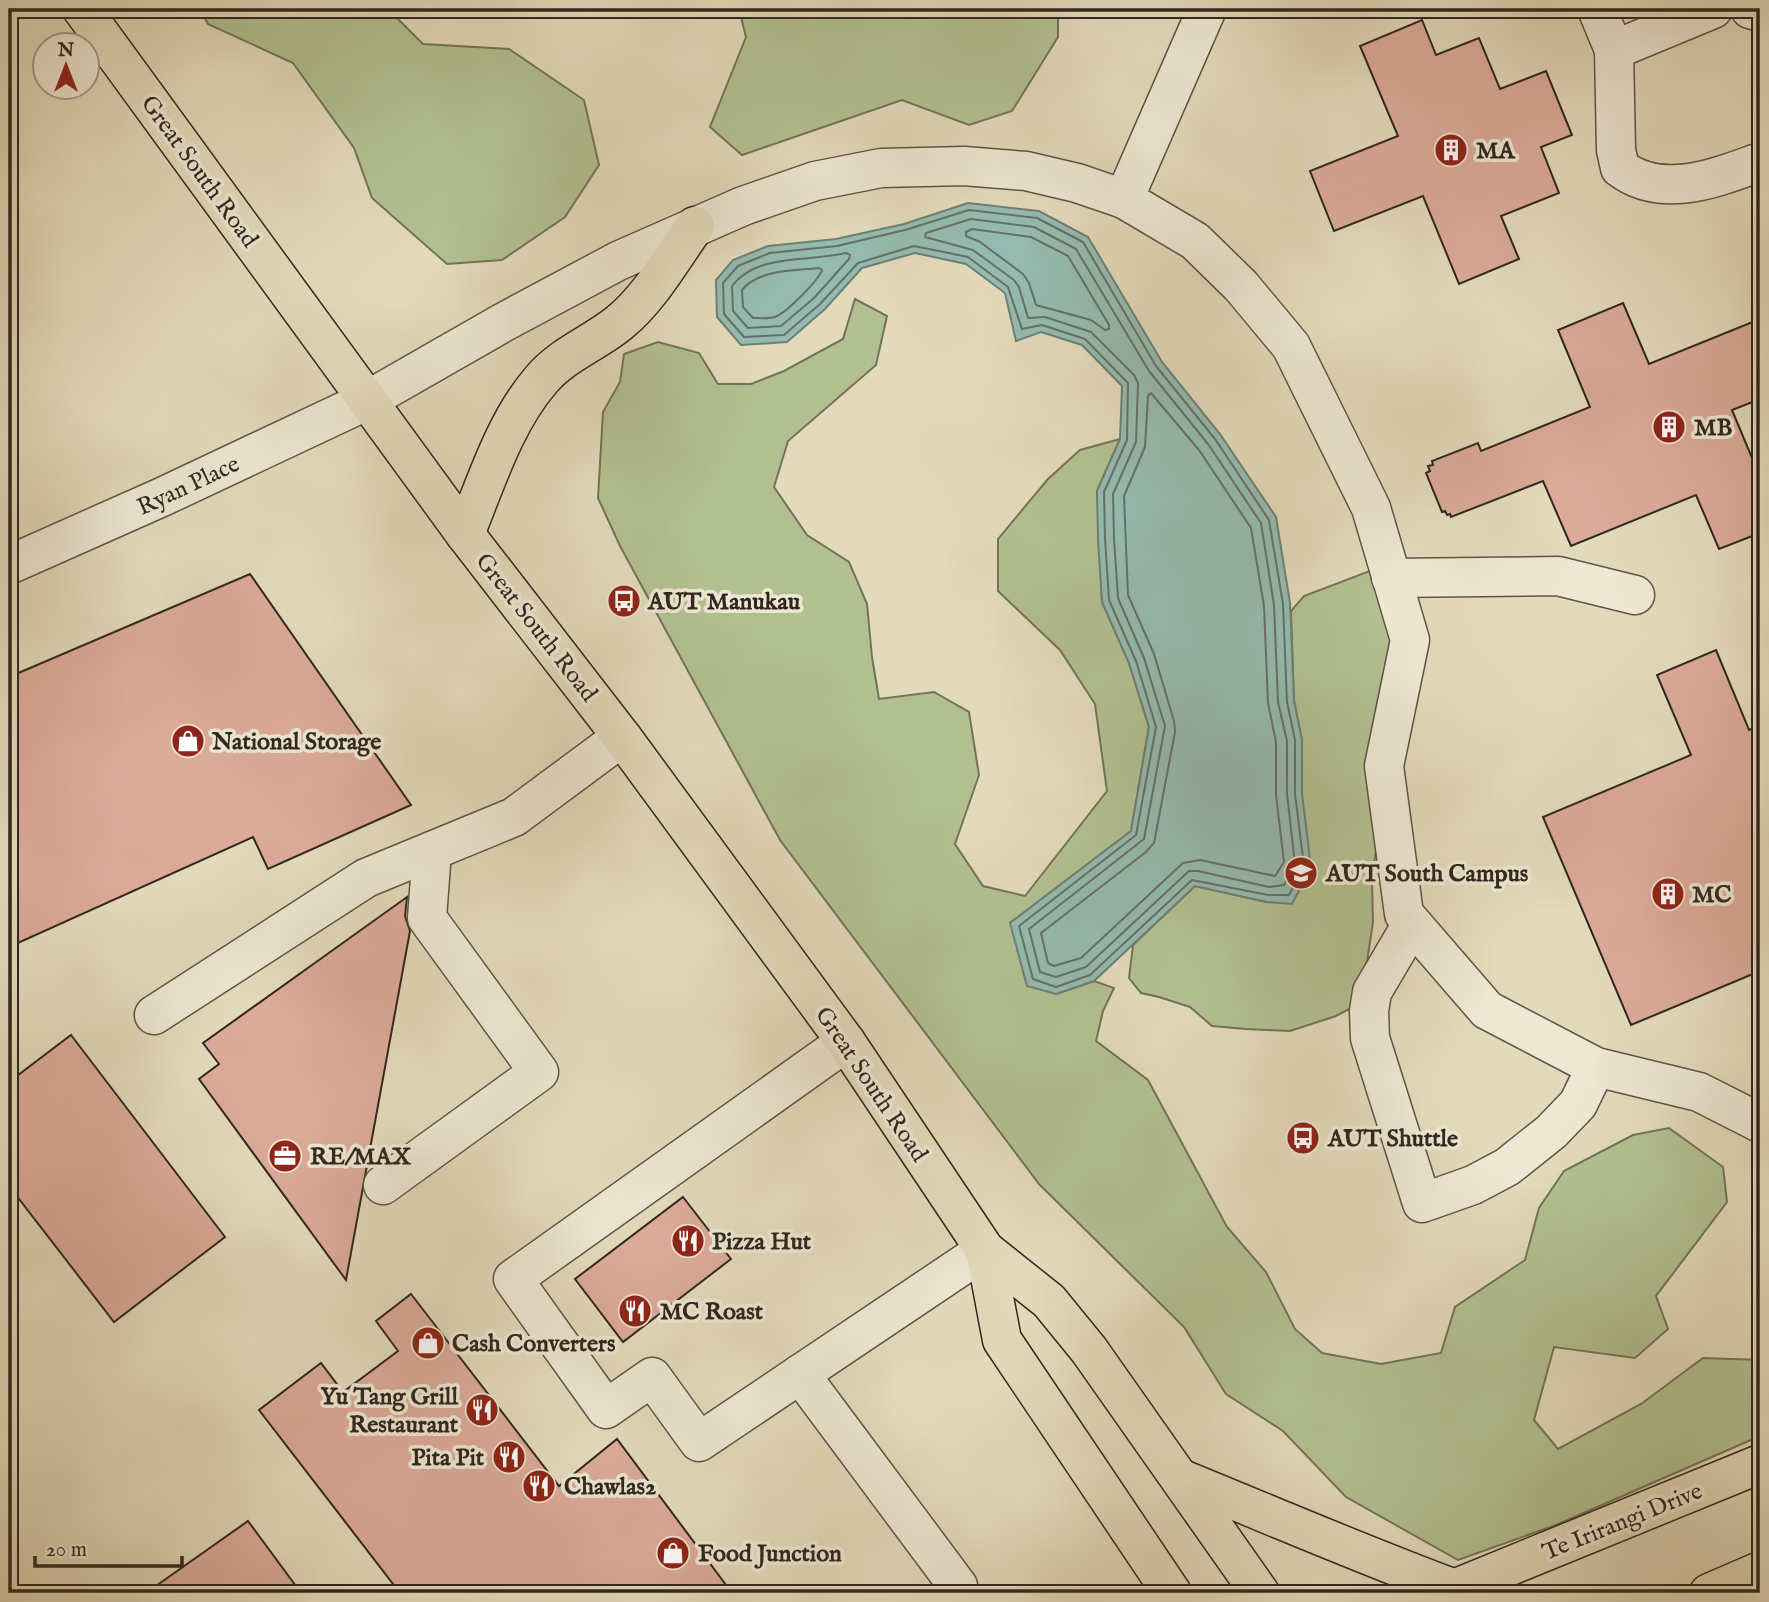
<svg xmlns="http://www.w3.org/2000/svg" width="1769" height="1602" font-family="'IM FELL English',serif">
	<rect width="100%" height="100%" fill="#e3dabb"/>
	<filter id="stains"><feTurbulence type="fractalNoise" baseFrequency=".00286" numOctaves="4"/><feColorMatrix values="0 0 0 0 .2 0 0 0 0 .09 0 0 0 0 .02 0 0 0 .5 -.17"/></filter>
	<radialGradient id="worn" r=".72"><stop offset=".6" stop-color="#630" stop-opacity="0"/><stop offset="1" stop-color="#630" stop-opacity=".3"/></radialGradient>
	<g fill="#b2c091" stroke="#727458" stroke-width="2">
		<path d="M200,9H388L423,44L509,49L584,100L599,165L565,217L502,260L447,264L372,198L354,148L293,63L208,24Z"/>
		<path d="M739,9H1058V37L1012,111L969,125L902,100L742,155L710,127L746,37Z"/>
		<path d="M855,299L887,316L876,365L788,441L774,487L807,535L849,562L867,604L872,657L879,699L934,692L969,712L979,775L955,844L983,886L1025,896L1107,791L1095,704L1060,650L998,591V539L1048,479L1080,450L1120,439L1097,491L1102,602L1129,663L1149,727L1131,831L1010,923L1056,994L1094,981L1114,988L1103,1011L1096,1041L1148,1080L1227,1227L1266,1272L1295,1329L1322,1353L1381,1364L1441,1353L1455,1307L1525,1260L1539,1208L1564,1171L1633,1135L1669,1128L1723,1167L1727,1202L1656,1296L1668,1329L1635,1358L1554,1347L1534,1420L1558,1449L1641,1404L1703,1358L1760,1360V1436L1556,1525L1458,1560L1346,1497L1283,1431L1226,1394L1184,1327L1039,1184L780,840L620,546L598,498L603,412L620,382L624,354L658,342L699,353L718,384H751L784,371L843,339Z"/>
		<path d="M1380,567L1394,648L1379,828L1372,880L1373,922L1365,975L1353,1007L1336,1016L1290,1031L1246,1029L1212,1026L1190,1007L1159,997L1141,993L1129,978L1133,945L1195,886L1267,902L1302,793V740L1294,701L1291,611L1304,596Z"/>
	</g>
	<path fill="#95bbb0" stroke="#6d8076" stroke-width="2" d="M968,203L1039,211L1088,237L1162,362L1220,434L1276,517L1290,603L1294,701L1302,740V793L1311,868L1292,904L1267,902L1195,886L1094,981L1056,994L1027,986L1010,923L1131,831L1149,727L1129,663L1102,602L1098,539L1097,491L1120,439L1122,386L1082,345L1041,332L1016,341L1005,293L966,264L915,253L862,268L825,309L787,342L741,345L717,317L716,280L733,260L768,246L836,239L904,224Z"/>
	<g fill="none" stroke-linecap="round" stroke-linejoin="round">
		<g stroke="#637167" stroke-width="2">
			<path d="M969,210L1037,218L1083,242L1156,366L1215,439L1269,520L1283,604L1287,702L1295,740V794L1304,866L1289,895H1268L1192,880L1090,975L1056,987L1033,979L1019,926L1136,835L1156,727L1136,661L1109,600L1105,539L1104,492L1127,440L1128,383L1085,339L1042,325L1022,329L1008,287L968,257L914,246L858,263L820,304L784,335L744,337L724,314L723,283L738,266L770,253L837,246L905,230Z"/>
			<path d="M971,219L1034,227L1076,249L1149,371L1208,444L1261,523L1274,605L1278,702L1287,741V794L1295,864L1284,885L1269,887L1198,871H1189L1086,967L1056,977L1040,972L1029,929L1144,839L1165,726L1144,658L1118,598L1114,539L1113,494L1136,442L1138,383L1134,375L1091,332L1045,317L1028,318L1019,287L1014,280L973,250L925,237L926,233Z"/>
			<path d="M972,229L1031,237L1068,256L1109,325V329L1105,330L1091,320L1036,305L1029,283L1023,274L980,242L966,236V232Z"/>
			<path d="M846,253L850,255L849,259L814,298L781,326L748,328L733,311L732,286C757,253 809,262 846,253Z"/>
			<path d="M819,268L822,270C819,280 786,313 775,317C769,319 760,318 753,318L743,307L742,290C759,269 794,271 819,268Z"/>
			<path d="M1151,393L1199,450L1251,528L1264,606L1268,703L1276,742V795L1284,862L1275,876L1200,860L1183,863L1081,958L1054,966L1048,963L1041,933L1146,852L1154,843L1175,732L1174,721L1154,654L1128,595L1124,496L1145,447L1148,396Z"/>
		</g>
	</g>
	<g fill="#dbaa99" stroke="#31271e" stroke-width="2">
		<path d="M1422,20L1436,55L1479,38L1500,89L1546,71L1572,135L1541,147L1559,193L1501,216L1519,259L1459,284L1423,196L1334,231L1310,171L1398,136L1360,46Z"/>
		<path d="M1623,303L1649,364L1760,319V399L1732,410L1760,477V533L1719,549L1696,495L1571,546L1543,481L1451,517L1450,514L1447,515L1445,511L1442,512L1426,473L1430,471L1428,466L1433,465L1432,461L1478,443L1481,451L1590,407L1558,330Z"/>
		<path d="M250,574L411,805L268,869L253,837L9,947V677Z"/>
		<path d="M1716,650L1749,730L1760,725V971L1631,1025L1543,817L1691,755L1657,675Z"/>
		<path d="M407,897L405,916L410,931L346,1280L199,1079L219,1064L203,1043Z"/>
		<path d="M71,1035L225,1237L114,1322L9,1186V1082Z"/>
		<path d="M683,1197L731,1259L623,1342L575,1279Z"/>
		<path d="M411,1294L559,1486L617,1439L732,1593H400L259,1410L321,1363L343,1392L398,1351L376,1321Z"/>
		<path d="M248,1521L301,1593H146Z"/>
	</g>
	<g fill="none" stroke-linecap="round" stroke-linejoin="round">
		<defs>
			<g id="minor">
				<path d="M1597,9L1614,50"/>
				<path d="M1713,9L1614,50L1616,150L1620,168C1662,200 1716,178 1760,162"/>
				<path d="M1750,9L1760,12"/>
				<path d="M1124,199L1207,9"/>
				<path d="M9,565L162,497L366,401L504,322L618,261L743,206L815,181L881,168L964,166L1026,171L1077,183L1124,199L1195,241L1241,286L1291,346L1371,508L1410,640L1384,766L1404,914L1487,1010L1596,1067L1699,1092L1760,1123"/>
				<path d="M1391,578L1558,576L1635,595"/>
				<path d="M1412,924L1372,992L1369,1011L1370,1038L1422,1203L1473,1185L1507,1167L1551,1132L1578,1104L1596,1067"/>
				<path d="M154,1015L366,878L514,817L622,737"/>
				<path d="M846,1042L513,1279L606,1409L652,1377L699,1442L985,1250"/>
				<path d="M383,1185L539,1072L427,918L432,851"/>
				<path d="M800,1374L958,1586V1593"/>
			</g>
			<g id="major">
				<path d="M82,9L465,534L622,737L846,1042L985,1250L1049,1301L1089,1350L1260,1593"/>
				<path d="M465,534C486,483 504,423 541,380C563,354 593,344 619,323C650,298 672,258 695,226"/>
				<path d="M985,1250L1002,1340L1172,1593"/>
				<path d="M1182,1479C1273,1516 1363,1555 1455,1589"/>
				<path d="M1444,1593L1760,1464"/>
				<path d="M1709,1593L1760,1571"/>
			</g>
		</defs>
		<use href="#minor" stroke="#5e5445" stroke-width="41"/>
		<use href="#major" stroke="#31271e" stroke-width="41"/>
		<use href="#minor" stroke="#ede7d3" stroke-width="38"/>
		<use href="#major" stroke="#e3dabb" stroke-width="38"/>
	</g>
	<defs>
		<symbol id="building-disc" viewBox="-11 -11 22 22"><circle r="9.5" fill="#8f2418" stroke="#ede7d3"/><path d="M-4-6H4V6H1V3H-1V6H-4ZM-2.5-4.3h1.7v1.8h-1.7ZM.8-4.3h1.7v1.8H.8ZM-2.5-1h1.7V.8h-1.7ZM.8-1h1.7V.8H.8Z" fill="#fff"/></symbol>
		<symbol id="bus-disc" viewBox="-11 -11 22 22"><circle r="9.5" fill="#8f2418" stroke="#ede7d3"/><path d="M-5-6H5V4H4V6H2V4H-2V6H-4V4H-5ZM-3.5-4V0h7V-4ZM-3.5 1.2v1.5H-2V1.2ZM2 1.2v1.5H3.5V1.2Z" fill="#fff"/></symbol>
		<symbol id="shop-disc" viewBox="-11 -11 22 22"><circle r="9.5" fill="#8f2418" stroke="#ede7d3"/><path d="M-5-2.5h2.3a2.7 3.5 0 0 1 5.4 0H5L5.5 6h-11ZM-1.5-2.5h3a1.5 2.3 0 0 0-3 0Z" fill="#fff"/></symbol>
		<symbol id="university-disc" viewBox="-11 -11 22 22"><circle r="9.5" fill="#8f2418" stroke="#ede7d3"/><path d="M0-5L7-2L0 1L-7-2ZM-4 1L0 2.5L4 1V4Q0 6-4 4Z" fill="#fff"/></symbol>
		<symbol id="office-disc" viewBox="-11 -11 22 22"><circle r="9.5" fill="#8f2418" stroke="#ede7d3"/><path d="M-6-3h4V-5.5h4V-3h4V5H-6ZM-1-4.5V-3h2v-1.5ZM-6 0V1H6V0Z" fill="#fff"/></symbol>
		<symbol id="restaurant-disc" viewBox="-11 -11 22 22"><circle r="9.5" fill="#8f2418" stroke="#ede7d3"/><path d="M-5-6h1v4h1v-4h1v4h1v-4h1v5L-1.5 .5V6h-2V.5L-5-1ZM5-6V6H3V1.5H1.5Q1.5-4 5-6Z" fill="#fff"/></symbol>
	</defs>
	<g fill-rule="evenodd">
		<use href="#building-disc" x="1432" y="131" width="38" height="38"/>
		<use href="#building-disc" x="1650" y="408" width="38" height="38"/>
		<use href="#bus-disc" x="605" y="582" width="38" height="38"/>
		<use href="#shop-disc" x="169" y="722" width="38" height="38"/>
		<use href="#university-disc" x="1282" y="854" width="38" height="38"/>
		<use href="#building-disc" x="1649" y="875" width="38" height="38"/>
		<use href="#bus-disc" x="1284" y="1119" width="38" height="38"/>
		<use href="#office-disc" x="266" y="1137" width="38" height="38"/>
		<use href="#restaurant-disc" x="669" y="1222" width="38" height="38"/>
		<use href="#restaurant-disc" x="616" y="1292" width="38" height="38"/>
		<use href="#shop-disc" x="409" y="1324" width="38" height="38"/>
		<use href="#restaurant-disc" x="463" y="1391" width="38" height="38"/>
		<use href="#restaurant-disc" x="490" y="1438" width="38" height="38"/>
		<use href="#restaurant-disc" x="520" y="1467" width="38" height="38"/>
		<use href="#shop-disc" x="654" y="1534" width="38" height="38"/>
	</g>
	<g text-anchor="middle" stroke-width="7" stroke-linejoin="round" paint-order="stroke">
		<g font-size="24" font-weight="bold" fill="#31271e" stroke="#ede7d3" text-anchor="start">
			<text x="1476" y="158">MA</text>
			<text x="1694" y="435">MB</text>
			<text x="648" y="609">AUT Manukau</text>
			<text x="212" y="749">National Storage</text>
			<text x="1326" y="881">AUT South Campus</text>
			<text x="1692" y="902">MC</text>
			<text x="1328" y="1146">AUT Shuttle</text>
			<text x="310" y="1164">RE/MAX</text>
			<text x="712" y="1249">Pizza Hut</text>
			<text x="660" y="1319">MC Roast</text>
			<text x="452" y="1351">Cash Converters</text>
			<text x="458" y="1404" text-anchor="end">Yu Tang Grill<tspan x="458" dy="28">Restaurant</tspan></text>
			<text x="484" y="1465" text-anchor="end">Pita Pit</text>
			<text x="564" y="1494">Chawlas2</text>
			<text x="698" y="1561">Food Junction</text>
		</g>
		<g font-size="24" fill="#31271e" stroke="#ede7d3">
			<text transform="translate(200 171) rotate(54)" y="8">Great South Road</text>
			<text transform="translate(188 485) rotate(-25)" y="8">Ryan Place</text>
			<text transform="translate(537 627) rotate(52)" y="8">Great South Road</text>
			<text transform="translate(872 1084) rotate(56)" y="8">Great South Road</text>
			<text transform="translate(1622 1521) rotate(-22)" y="8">Te Irirangi Drive</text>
		</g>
	</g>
	<rect width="1769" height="1602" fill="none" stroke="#e3dabb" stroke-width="35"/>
	<rect x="10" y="10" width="1748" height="1581" fill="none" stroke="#31271e" stroke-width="3.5"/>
	<rect x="18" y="18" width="1734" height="1567" fill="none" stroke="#31271e" stroke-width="2"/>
	<g transform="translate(66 66)"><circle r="33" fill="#ede7d3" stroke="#a29a8b" stroke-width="2"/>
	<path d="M0-5L12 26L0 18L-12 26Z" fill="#8f2418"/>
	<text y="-10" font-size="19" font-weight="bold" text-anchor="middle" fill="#31271e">N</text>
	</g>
	<path d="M35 1556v10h147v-10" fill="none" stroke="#31271e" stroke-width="3.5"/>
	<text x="46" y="1556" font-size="21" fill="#31271e" stroke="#ede7d3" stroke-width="5" paint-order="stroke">20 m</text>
	<rect width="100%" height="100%" filter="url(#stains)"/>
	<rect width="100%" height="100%" fill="url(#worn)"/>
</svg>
